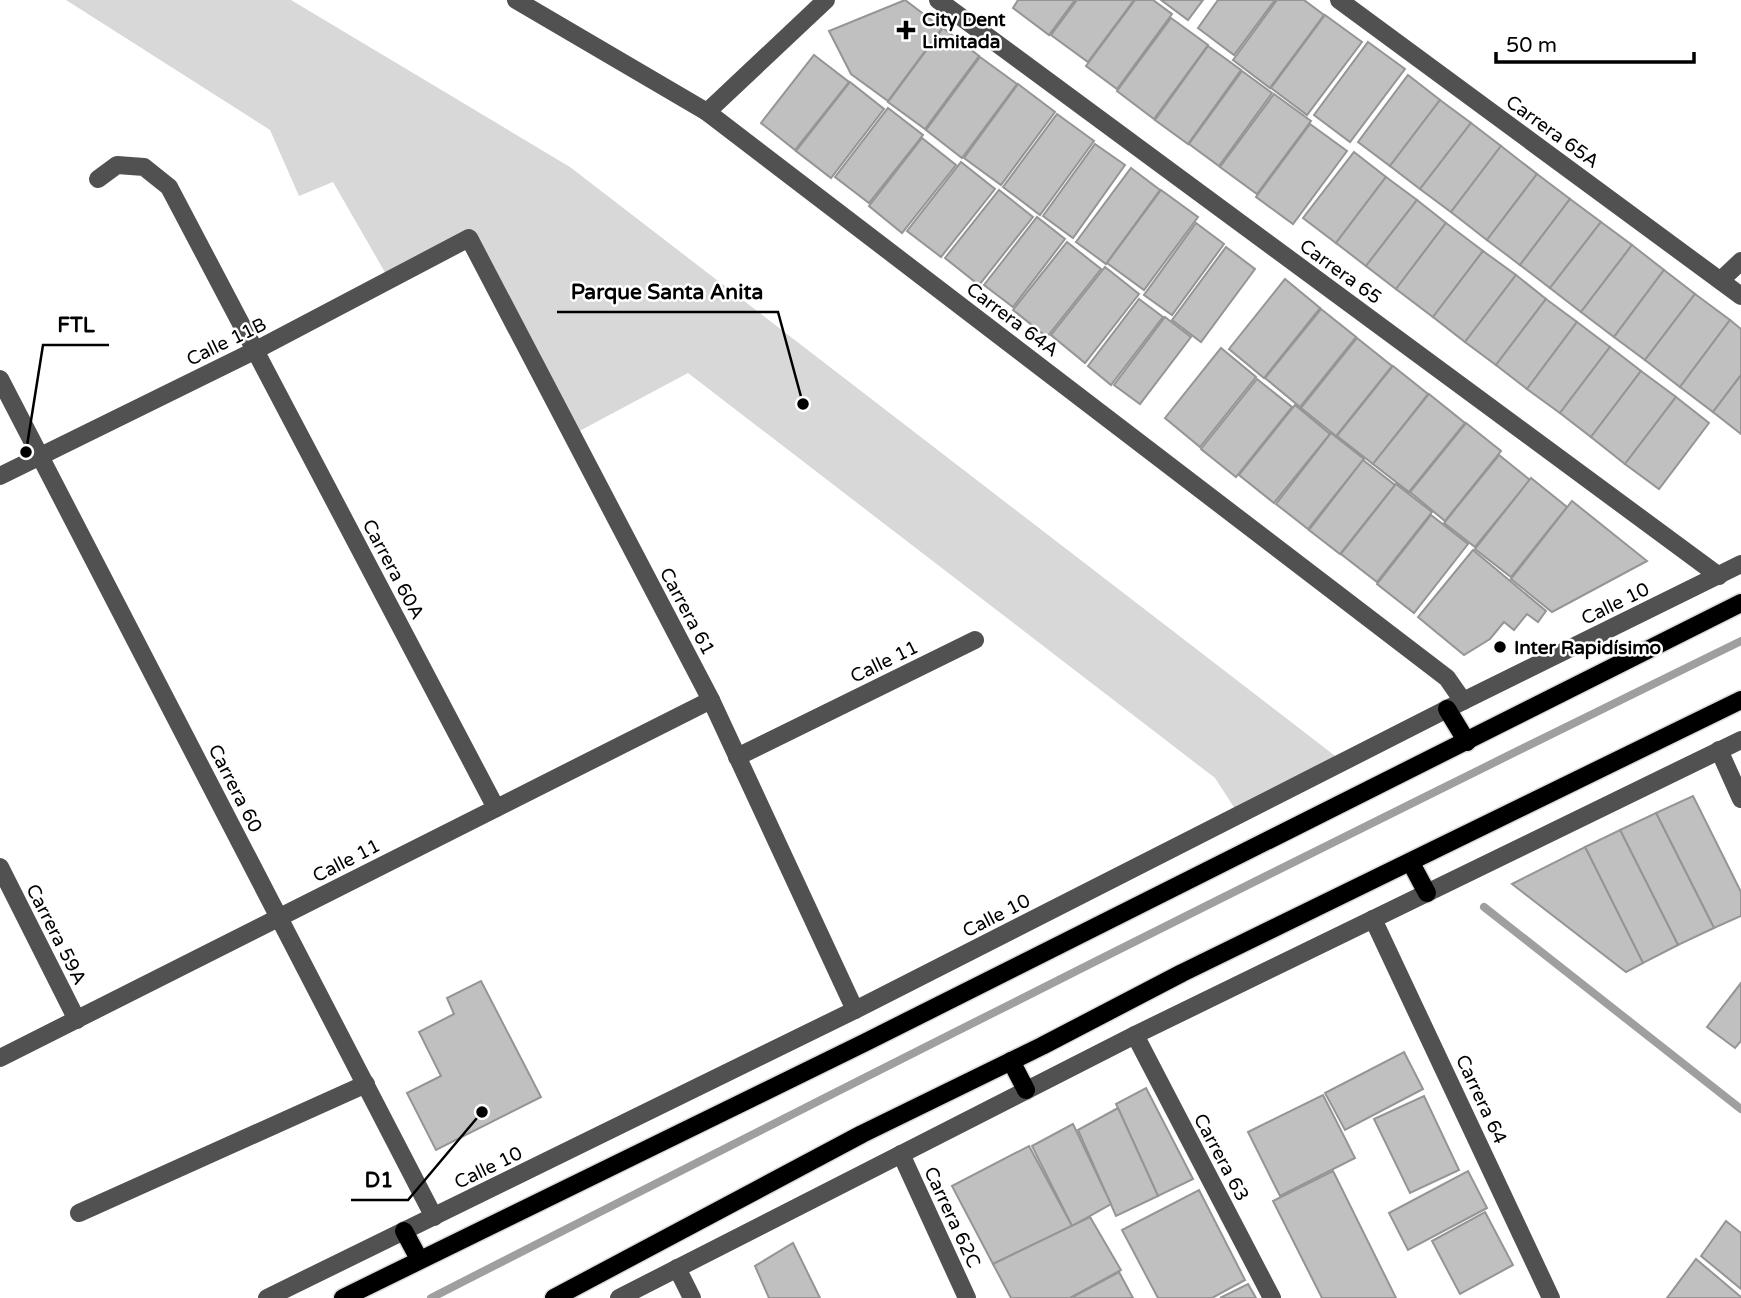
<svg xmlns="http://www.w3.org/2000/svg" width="1741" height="1298" font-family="'Varela Round',sans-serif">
	<rect width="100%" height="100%" fill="#fff"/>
	<path fill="#d8d8d8" d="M66,0H291L570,167L1343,762L1239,815L1215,778L688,373L572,435L469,239L390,281L333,182L299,196L270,130Z"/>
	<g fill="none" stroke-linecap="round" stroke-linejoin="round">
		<g stroke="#9f9f9f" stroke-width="8">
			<path d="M1484,907L1741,1109"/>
			<path d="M431,1298C866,1076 1302,856 1741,641"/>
		</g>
	</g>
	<g fill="#c0c0c0" stroke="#959595" stroke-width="2">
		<path d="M905,0L942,28L888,101L851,74L829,31Z"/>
		<path d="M1018,0H1075L1049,35L1013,8Z"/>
		<path d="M1077,0H1134L1088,62L1051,35Z"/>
		<path d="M1135,0H1153L1172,14L1117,89L1086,66Z"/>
		<path d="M1161,0H1203L1188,20Z"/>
		<path d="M1218,0H1275L1234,55L1198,28Z"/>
		<path d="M1277,0H1304L1324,15L1270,88L1233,60Z"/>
		<path d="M1325,15L1362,42L1307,115L1271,88Z"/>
		<path d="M1171,18L1208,45L1154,119L1117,91Z"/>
		<path d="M943,28L979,56L925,129L888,102Z"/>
		<path d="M1368,42L1405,69L1350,142L1314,115Z"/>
		<path d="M1208,46L1241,70L1188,144L1155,120Z"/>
		<path d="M814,55L849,82L795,150L761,123Z"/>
		<path d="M980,57L1017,84L962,158L926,130Z"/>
		<path d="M1242,71L1272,93L1219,166L1189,144Z"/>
		<path d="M1408,75L1440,100L1390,166L1358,142Z"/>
		<path d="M850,82L884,109L831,178L796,151Z"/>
		<path d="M1018,84L1055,112L1001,185L964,158Z"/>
		<path d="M1274,94L1311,121L1257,194L1220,167Z"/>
		<path d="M1440,100L1471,123L1420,189L1390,166Z"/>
		<path d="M888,108L923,135L869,203L835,177Z"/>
		<path d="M1057,114L1094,141L1040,215L1003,187Z"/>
		<path d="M1471,123L1501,146L1451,212L1420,189Z"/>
		<path d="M1310,124L1347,151L1293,224L1256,197Z"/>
		<path d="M922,138L956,165L902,233L869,206Z"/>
		<path d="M1095,144L1125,165L1073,238L1043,216Z"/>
		<path d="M1501,146L1537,174L1487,240L1451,212Z"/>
		<path d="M1354,152L1386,177L1336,243L1303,218Z"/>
		<path d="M961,162L995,189L941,257L907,231Z"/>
		<path d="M1131,168L1160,190L1106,264L1076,242Z"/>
		<path d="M1537,174L1570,199L1520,265L1487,240Z"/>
		<path d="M1386,177L1417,200L1366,266L1336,243Z"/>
		<path d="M999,190L1033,217L979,285L945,258Z"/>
		<path d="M1161,190L1198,217L1144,290L1107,263Z"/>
		<path d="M1570,199L1601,222L1550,288L1520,265Z"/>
		<path d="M1417,200L1446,223L1396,289L1366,266Z"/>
		<path d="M1037,217L1065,239L1013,307L984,285Z"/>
		<path d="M1601,222L1632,245L1581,312L1550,288Z"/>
		<path d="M1196,223L1224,244L1172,315L1144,295Z"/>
		<path d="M1446,223L1483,251L1433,317L1396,289Z"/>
		<path d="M1067,242L1101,269L1047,337L1013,310Z"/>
		<path d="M1632,245L1664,270L1614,337L1581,312Z"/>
		<path d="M1226,247L1255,269L1201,342L1172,320Z"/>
		<path d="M1483,251L1516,275L1465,342L1433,317Z"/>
		<path d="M1105,267L1139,294L1085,363L1051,335Z"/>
		<path d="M1664,270L1695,294L1645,360L1614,337Z"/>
		<path d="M1516,275L1546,299L1496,365L1465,342Z"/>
		<path d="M1285,279L1320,308L1264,378L1229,349Z"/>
		<path d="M1695,294L1730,320L1680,387L1645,360Z"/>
		<path d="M1139,299L1163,317L1111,385L1088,366Z"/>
		<path d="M1546,299L1577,322L1527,389L1496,365Z"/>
		<path d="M1321,309L1356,337L1300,407L1265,378Z"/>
		<path d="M1165,317L1191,337L1140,404L1114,385Z"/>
		<path d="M1730,320L1741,329V375L1713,412L1680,387Z"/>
		<path d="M1577,322L1610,347L1560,413L1527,389Z"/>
		<path d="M1357,338L1392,366L1336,436L1301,408Z"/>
		<path d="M1610,347L1641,371L1591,437L1560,413Z"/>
		<path d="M1221,348L1256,377L1200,447L1165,418Z"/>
		<path d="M1393,366L1428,394L1373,464L1337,436Z"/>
		<path d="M1641,371L1676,397L1625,464L1591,437Z"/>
		<path d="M1741,375V434L1713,412Z"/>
		<path d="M1257,379L1292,407L1236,477L1201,449Z"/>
		<path d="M1429,394L1465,423L1409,492L1373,464Z"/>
		<path d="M1676,397L1709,423L1659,489L1625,464Z"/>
		<path d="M1295,405L1330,434L1274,503L1239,475Z"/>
		<path d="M1466,423L1501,451L1445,521L1410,492Z"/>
		<path d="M1331,433L1364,459L1308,529L1276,504Z"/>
		<path d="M1499,455L1530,480L1475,547L1444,523Z"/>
		<path d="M1363,460L1395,485L1340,554L1309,530Z"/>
		<path d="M1531,478L1567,507L1511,577L1475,549Z"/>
		<path d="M1396,484L1432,512L1377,582L1341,554Z"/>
		<path d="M1572,501L1647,561L1552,612L1511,579Z"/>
		<path d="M1431,515L1468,544L1414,613L1377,584Z"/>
		<path d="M1473,550L1546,611L1538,622L1527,614L1514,630L1504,622L1490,639L1464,655L1418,617Z"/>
		<path d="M1693,796L1741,892V916L1714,928L1656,813Z"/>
		<path d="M1656,813L1714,928L1678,945L1620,830Z"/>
		<path d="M1620,830L1678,945L1643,963L1585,847Z"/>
		<path d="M1585,847L1643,963L1626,972L1512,884Z"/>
		<path d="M481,981L541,1097L436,1150L407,1093L441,1076L419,1032L454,1014L447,998Z"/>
		<path d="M1741,983V1041L1735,1048L1707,1027Z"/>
		<path d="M1404,1052L1423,1089L1345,1130L1325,1093Z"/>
		<path d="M1146,1088L1193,1179L1158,1196L1116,1104Z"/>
		<path d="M1323,1095L1355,1158L1280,1196L1248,1132Z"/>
		<path d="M1424,1096L1459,1170L1410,1193L1374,1119Z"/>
		<path d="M1118,1108L1158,1196L1116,1216L1078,1130Z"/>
		<path d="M1073,1124L1111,1204L1072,1226L1032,1146Z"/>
		<path d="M1029,1146L1072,1226L993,1264L952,1186Z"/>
		<path d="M1333,1171L1396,1298H1322L1273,1201Z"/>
		<path d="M1468,1171L1487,1208L1408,1250L1389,1213Z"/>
		<path d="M1199,1190L1245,1280L1212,1298H1158L1122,1230Z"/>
		<path d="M1485,1212L1513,1265L1460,1294L1432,1241Z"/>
		<path d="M1090,1217L1121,1270L1070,1298H1011L993,1264Z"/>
		<path d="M1726,1221L1741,1233V1289L1701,1256Z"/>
		<path d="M793,1243L820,1298H769L755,1266Z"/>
		<path d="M1696,1259L1741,1297V1298H1667Z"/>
		<path d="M1119,1272L1133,1298H1071Z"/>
		<path d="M1248,1284L1256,1298H1220Z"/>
	</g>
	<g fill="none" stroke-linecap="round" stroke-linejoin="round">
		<defs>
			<g id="major">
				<path d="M1447,709L1467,742"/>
				<path d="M1411,863L1427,893"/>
				<path d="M1011,1061L1026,1090"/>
				<path d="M404,1231L419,1259"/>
				<path d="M343,1298L866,1042L1741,603"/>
				<path d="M554,1298L862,1134L1042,1046L1182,973L1741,700"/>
			</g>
		</defs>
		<use href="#major" stroke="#dbdbdb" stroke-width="21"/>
		<g stroke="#515151" stroke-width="18">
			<path d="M516,0L707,112L1447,678L1463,701"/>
			<path d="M938,0L1719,576"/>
			<path d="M1339,0L1741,296"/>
			<path d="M707,112L826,0"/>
			<path d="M98,179L117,165L144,167L169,187L496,808"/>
			<path d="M1721,280L1741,261"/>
			<path d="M0,379L434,1217"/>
			<path d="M0,476L256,350L469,238L711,700L855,1010"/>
			<path d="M1719,750L1741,799"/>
			<path d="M737,757L975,640"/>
			<path d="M0,867L77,1020"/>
			<path d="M1373,919L1551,1298"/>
			<path d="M1135,1035L1272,1298"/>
			<path d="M0,1058L711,700"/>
			<path d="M901,1154L967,1298"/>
			<path d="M79,1213L366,1084"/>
			<path d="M677,1268L692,1298"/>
			<path d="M267,1298L855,1010L1447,709L1741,564"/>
			<path d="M619,1298L1135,1035L1741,740"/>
		</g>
		<use href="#major" stroke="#000" stroke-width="18"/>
	</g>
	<g fill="#000" stroke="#fff" stroke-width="2.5">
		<path d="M902.5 19.5h7v7h7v7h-7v7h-7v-7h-7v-7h7z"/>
		<circle cx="1500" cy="647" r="7"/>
	</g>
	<g text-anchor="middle" stroke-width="5" stroke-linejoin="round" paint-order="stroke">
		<g font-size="19" font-weight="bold" fill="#000" stroke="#fff" text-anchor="start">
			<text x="922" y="26">City Dent<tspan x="922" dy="22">Limitada</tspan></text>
			<text x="1514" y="654">Inter Rapidísimo</text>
		</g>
		<g font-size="19" fill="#000" stroke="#fff">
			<text transform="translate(1553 131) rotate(36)" y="7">Carrera 65A</text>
			<text transform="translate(1341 271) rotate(36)" y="7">Carrera 65</text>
			<text transform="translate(1013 319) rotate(37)" y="7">Carrera 64A</text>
			<text transform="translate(226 341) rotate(-26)" y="7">Calle 11B</text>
			<text transform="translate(394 569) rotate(62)" y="7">Carrera 60A</text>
			<text transform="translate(1615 603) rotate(-26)" y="7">Calle 10</text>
			<text transform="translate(688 611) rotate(62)" y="7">Carrera 61</text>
			<text transform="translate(884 661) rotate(-26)" y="7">Calle 11</text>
			<text transform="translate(236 788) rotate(63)" y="7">Carrera 60</text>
			<text transform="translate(346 860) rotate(-27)" y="7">Calle 11</text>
			<text transform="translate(996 915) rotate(-27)" y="7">Calle 10</text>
			<text transform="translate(57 934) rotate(63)" y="7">Carrera 59A</text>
			<text transform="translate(1482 1099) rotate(65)" y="7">Carrera 64</text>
			<text transform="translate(1222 1157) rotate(62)" y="7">Carrera 63</text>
			<text transform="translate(488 1167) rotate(-26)" y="7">Calle 10</text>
			<text transform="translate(953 1217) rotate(65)" y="7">Carrera 62C</text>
		</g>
	</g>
	<path fill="none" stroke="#000" stroke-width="2.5" d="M803 404L778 312H557M26 452L43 345H109M482 1112L408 1200H351"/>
	<g fill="#000" stroke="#fff" stroke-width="2.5">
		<circle cx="803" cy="404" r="7"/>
		<circle cx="26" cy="452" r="7"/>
		<circle cx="482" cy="1112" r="7"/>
	</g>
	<g font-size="21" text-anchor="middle" font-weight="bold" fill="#000" stroke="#fff" stroke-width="5" stroke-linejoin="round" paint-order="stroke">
		<text x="667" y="299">Parque Santa Anita</text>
		<text x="76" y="332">FTL</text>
		<text x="379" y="1187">D1</text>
	</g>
	<path d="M1496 52v10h198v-10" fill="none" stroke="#000000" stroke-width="3.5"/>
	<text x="1506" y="52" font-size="21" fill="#000000" stroke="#ffffff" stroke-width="5" paint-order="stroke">50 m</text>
</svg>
